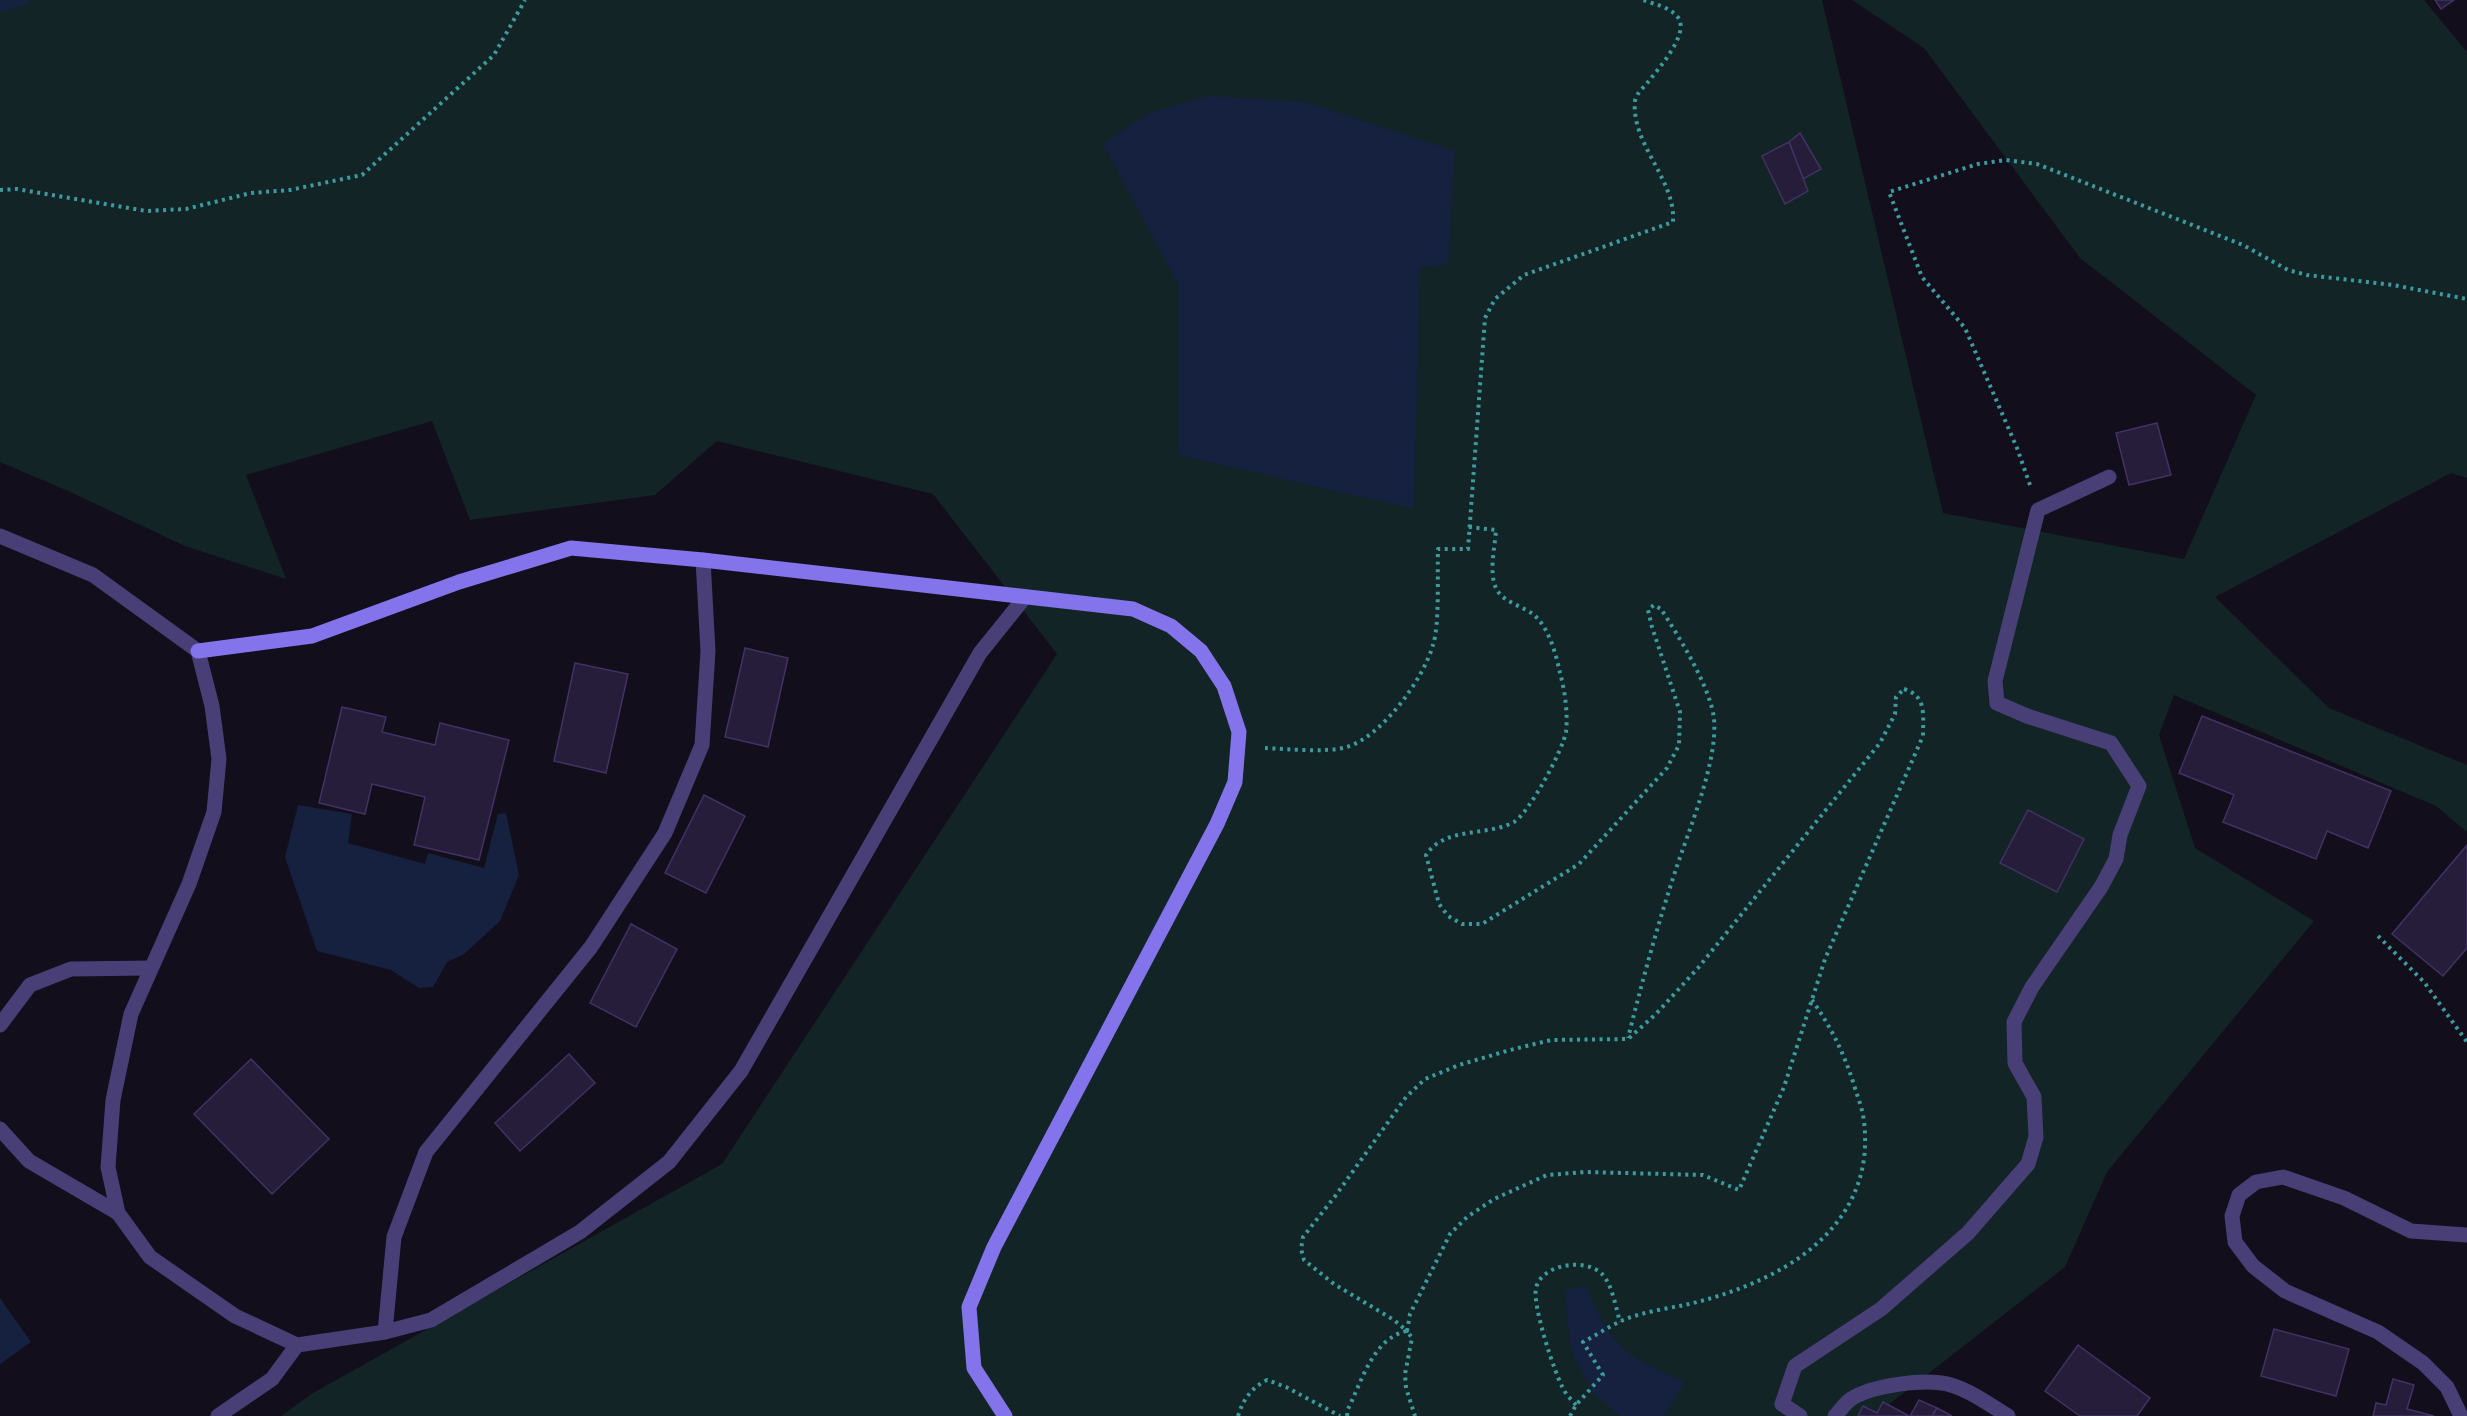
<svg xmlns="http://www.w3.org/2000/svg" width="2467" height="1416" font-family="Overpass,sans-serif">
	<rect width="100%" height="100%" fill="#120e1c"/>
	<path fill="#122425" d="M0,0H1822L1943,513L2184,559L2256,395L2080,258L1924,48L1852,0H2424L2467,52V478L2451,473L2215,597L2329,708L2467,765V832L2436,806L2174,695L2159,735L2195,848L2314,921L2107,1172L2065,1267L1874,1416H281L313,1393L722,1164L1057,654L933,494L717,441L655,495L470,520L432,421L246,475L286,579L185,546L68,491L0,462Z"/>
	<g fill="#15213f">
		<path d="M1208,96L1306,102L1455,151L1448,265L1420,267L1414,509L1179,455V286L1103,144L1149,113Z"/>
		<path d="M298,805L352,814L348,843L425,864L428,853L484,868L498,814L506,813L519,875L500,921L463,955L447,962L433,987L419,988L391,970L317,951L285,857Z"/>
		<path d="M1577,1287H1587C1611,1348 1626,1356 1685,1382L1664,1416H1620L1594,1394L1576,1361L1570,1343L1565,1291Z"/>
		<path d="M0,1298L31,1342L0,1364Z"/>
	</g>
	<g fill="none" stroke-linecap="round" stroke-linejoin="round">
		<path stroke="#15213f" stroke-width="12" d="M0,6L23,0"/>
	</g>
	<g fill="#261d3a" stroke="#413263" stroke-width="1.5">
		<path d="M2435,0H2454L2441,9Z"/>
		<path d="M1800,133L1821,169L1803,179L1789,142Z"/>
		<path d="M1789,142L1808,191L1785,204L1762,156Z"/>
		<path d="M2157,423L2171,475L2129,485L2116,433Z"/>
		<path d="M745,648L788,658L768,747L725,737Z"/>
		<path d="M575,663L628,674L606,773L554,761Z"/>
		<path d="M342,707L386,717L382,732L435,745L440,723L509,740L479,860L414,845L425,797L372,784L365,814L319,803Z"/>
		<path d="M2202,716L2391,791L2368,848L2327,831L2316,859L2223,822L2234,795L2179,773Z"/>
		<path d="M704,795L745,816L706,893L665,873Z"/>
		<path d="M2028,810L2084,839L2057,892L2000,863Z"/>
		<path d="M2467,845V948L2443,976L2392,934Z"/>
		<path d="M631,924L677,949L636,1027L590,1003Z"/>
		<path d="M569,1054L595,1083L520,1151L495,1123Z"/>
		<path d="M251,1059L329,1139L272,1194L194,1114Z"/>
		<path d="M2274,1329L2349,1349L2336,1396L2261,1376Z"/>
		<path d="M2078,1345L2150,1398L2137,1416H2080L2045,1391Z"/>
		<path d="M2393,1379L2414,1385L2407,1409L2434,1416H2373L2376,1403L2386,1405Z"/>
		<path d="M1919,1400L1937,1408L1932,1416H1910Z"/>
		<path d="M1883,1402L1909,1416H1858L1863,1406L1877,1413Z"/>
		<path d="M1937,1408L1952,1416H1932Z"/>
	</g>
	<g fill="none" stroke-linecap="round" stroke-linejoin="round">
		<g stroke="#3d9b9f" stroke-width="4" stroke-dasharray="3 4.5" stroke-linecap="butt">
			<path d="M0,190L17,189L146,211L186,209L251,193L290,190L362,175L494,55L525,0"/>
			<path d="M2030,485L2017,448L1965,328L1922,277L1889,192L1978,164L2006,160L2037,164L2243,245L2288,270L2307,275L2393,285L2467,299"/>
			<path d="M1469,527L1496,530C1495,548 1487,578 1499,593C1507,603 1524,607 1534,615C1549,628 1556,654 1560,673C1565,691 1568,713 1566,732C1563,750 1529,813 1514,822C1486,837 1445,826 1426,855L1439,904L1448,916L1462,924H1482L1579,864L1667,768L1679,745L1680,712L1652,627L1648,610L1654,605L1661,609C1678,635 1711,688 1714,719C1718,762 1689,829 1675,872C1657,927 1642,982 1628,1038"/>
			<path d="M1904,689C1927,696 1923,715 1923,736L1825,959L1784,1087L1739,1190L1703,1175L1585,1172L1547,1175L1494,1199L1467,1217L1450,1234L1410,1314L1407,1331L1394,1320L1334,1284L1304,1260L1301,1249L1303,1237L1336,1195L1406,1097L1425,1079L1459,1065L1510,1050L1551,1040L1628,1039L1656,1014L1698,968L1880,743L1895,714L1896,697Z"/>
			<path d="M1265,748C1287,749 1326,753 1347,747C1382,736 1423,680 1433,645C1440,623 1437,574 1438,549H1468L1485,318L1495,299L1524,275L1673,222C1676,179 1631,145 1635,101C1636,94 1643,88 1648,82C1658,69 1688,36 1679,19C1673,8 1654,4 1643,0"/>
			<path d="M2378,936L2424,982L2467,1042"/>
			<path d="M1576,1405C1572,1400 1567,1396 1564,1390C1555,1375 1532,1305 1536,1288C1542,1263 1587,1258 1602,1274C1612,1284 1616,1308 1620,1322"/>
			<path d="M1238,1416C1243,1400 1251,1388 1267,1380L1286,1387L1340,1416"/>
			<path d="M1347,1416L1348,1409C1362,1381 1373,1338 1407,1331L1412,1338L1405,1374L1406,1388L1415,1416"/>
			<path d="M1570,1416L1576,1405L1603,1375L1583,1342C1595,1336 1606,1328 1619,1322C1640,1312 1666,1309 1689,1304C1714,1298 1739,1290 1762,1279C1829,1248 1876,1193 1863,1115C1861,1105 1857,1095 1854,1085C1844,1053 1831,1027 1812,1000"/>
		</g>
		<g stroke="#473f75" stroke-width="15">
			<path d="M0,536L93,575L198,651L212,706L219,759L214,812L189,884L131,1014L113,1100L108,1167L118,1213L150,1257L235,1316L297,1345L385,1332L431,1320L580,1232L669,1162L741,1071L980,653L1025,597"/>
			<path d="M0,1025L30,985L71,969L151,968"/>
			<path d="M0,1129L29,1161L118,1213"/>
			<path d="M385,1332L394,1237L426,1152L591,947L665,833L702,745L708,651L703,560"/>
			<path d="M218,1416L272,1379L297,1345"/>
		</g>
		<g stroke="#473f75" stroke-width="15">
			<path d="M1800,1416L1782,1404L1795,1366L1881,1309L1968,1233L2028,1164L2036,1137L2034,1097L2015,1063L2014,1022L2032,987L2101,887L2116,859L2120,835L2139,786L2111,743L2027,716L1997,703L1995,681L2038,510L2109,477"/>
			<path d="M1835,1416C1840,1411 1845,1403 1851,1399C1873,1385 1926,1378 1951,1385C1971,1391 1990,1405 2008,1416"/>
			<path d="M2461,1416L2447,1387L2423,1363L2378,1332L2285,1291L2253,1266L2235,1242L2232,1216L2239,1195L2256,1182L2283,1177L2344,1198L2411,1231L2467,1235"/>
		</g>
		<path stroke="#8374eb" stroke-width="15" d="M198,651L312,636L459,582L571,548L703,560L1133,609L1171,626L1201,651L1224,686L1239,732L1235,782L1217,824L994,1247L969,1307L974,1368L1005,1416"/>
	</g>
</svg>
